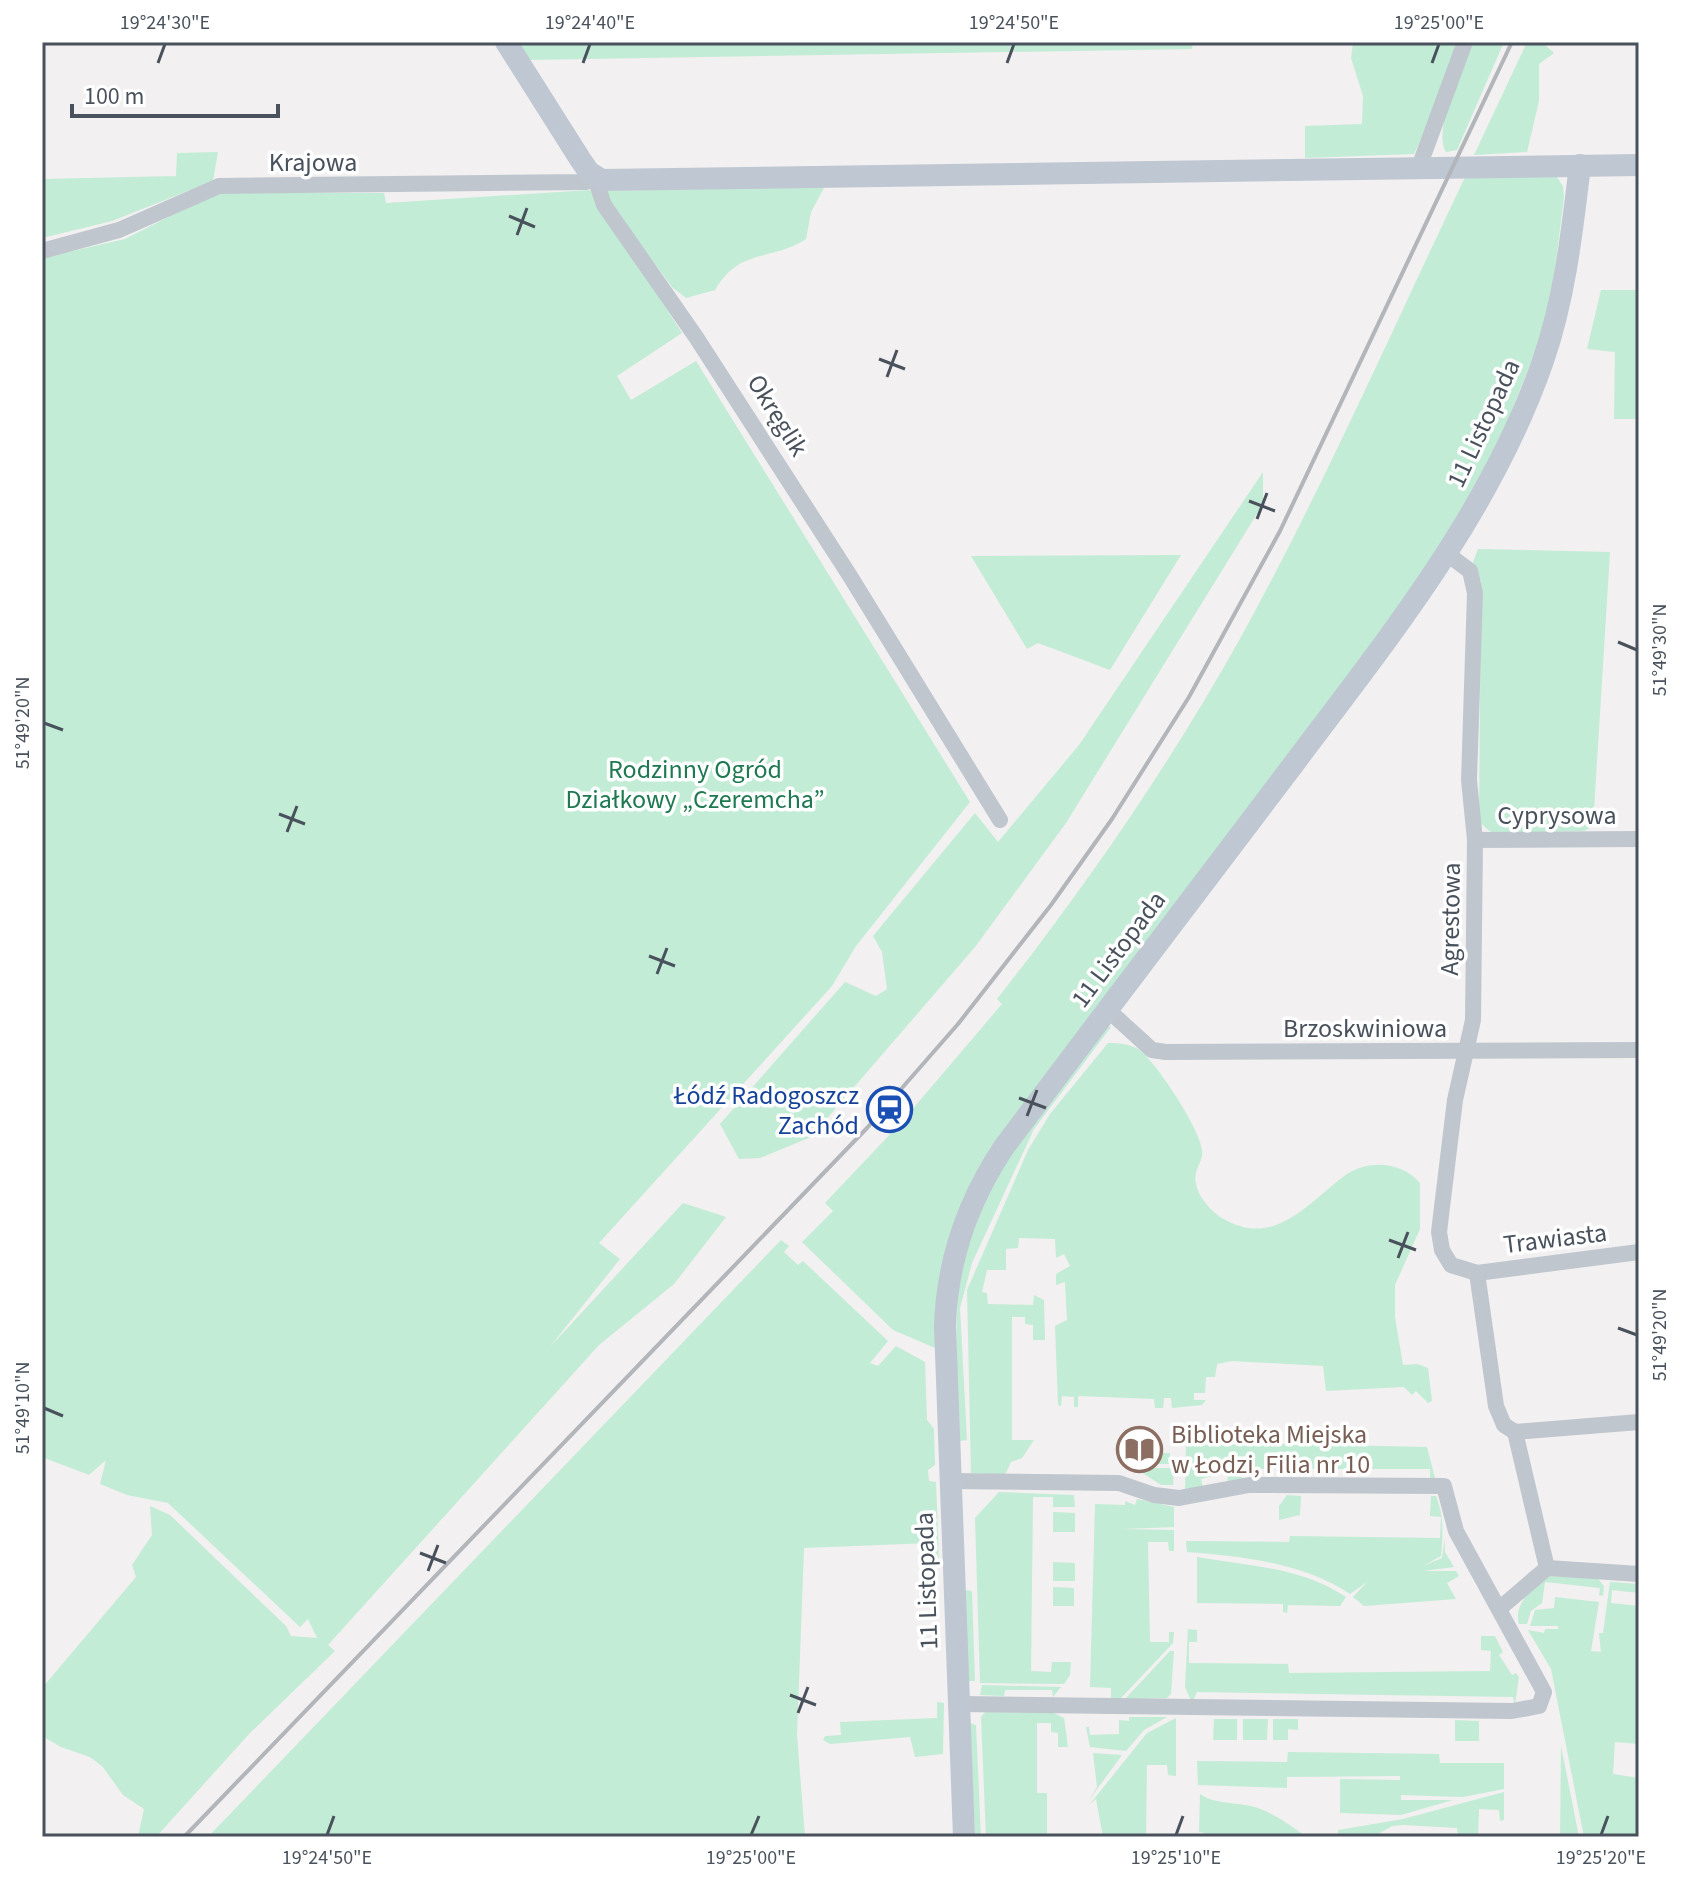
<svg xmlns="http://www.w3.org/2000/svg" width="1681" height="1879" font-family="'Source Sans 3',sans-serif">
	<rect width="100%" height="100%" fill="#f2f0f0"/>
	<g fill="#c2ecd5">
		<path d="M515,42H1193L1192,49L526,60Z"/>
		<path d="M1353,42H1458L1436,107L1414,154L1305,158V126L1362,124L1363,96L1351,58Z"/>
		<path d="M1471,42H1504L1457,150L1446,152C1433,129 1462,67 1471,42Z"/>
		<path d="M1527,42H1548L1546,46L1554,53L1539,64V101L1527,152L1474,155Z"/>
		<path d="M218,152L213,181L112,221L42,238V179L176,176L177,153Z"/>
		<path d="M1467,173L1556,176L1563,186L1564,197L1554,276L1540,340L1497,447L1423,575L1000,1140L940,1273L935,1348L893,1330L802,1242L833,1211L825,1203L895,1129L898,1132L913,1115L910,1112L1002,1004L997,999C1087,885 1170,764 1241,637C1324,486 1393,328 1467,173Z"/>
		<path d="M825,186L811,212L806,239C770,262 740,247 715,290L686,298L672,287L606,198L607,191Z"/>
		<path d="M590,190L682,333L617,376L631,400L696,361L970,802L856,946L832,986L599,1243L620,1259L549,1348L683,1203L726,1217L674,1284L599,1345L328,1645L335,1651L250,1733L156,1837H138L144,1809L123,1795L102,1766L90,1757L61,1747L42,1736V1688L136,1577L132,1565L152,1535L150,1506L170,1515L286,1626L291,1636L317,1638L308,1619L300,1627L168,1503L127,1495L100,1484L106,1460L89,1475L42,1457V258L125,239L216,193H384L386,203Z"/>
		<path d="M1601,290H1639V419H1614L1615,352L1587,349Z"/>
		<path d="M1263,472V504L1066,823L975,947L811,1137L760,1158L739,1159L720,1124L845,982L876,996L887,989L882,952L873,936L975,813L998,842L1079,745Z"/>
		<path d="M1478,549L1610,552L1593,826L1584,831L1492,833L1479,822L1481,581L1472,565Z"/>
		<path d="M1181,555L1110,670L1038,643L1027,649L971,556Z"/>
		<path d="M1106,1026L1111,1027L1034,1129L972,1263L960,1308L967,1440L960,1441C958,1373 949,1300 970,1235C994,1159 1060,1090 1106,1026Z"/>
		<path d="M1108,1043C1120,1043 1133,1044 1142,1052C1159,1067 1200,1129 1202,1150C1203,1160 1198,1164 1196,1173C1192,1190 1208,1209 1222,1218C1273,1249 1306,1205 1343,1177C1366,1159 1401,1161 1420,1183V1229L1395,1285V1317L1403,1365L1417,1364L1428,1368L1432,1401L1428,1403L1416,1391L1412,1395L1404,1387L1326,1391L1323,1366L1232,1361L1217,1364L1215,1377H1206L1205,1393H1194V1400H1206L1202,1405L1172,1408L1171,1398H1164L1163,1408H1155L1154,1399L1078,1396V1407H1074V1397L1062,1396L1061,1406L1058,1405L1055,1326L1067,1320L1065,1282L1056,1285V1274L1070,1266L1064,1254L1056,1258L1055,1239L1019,1238L1018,1248L1006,1249V1270H987L982,1292L987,1293L988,1304L1033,1305L1034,1295L1044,1300L1045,1340H1033V1325L1025,1324V1317H1012V1440H1034L1022,1458L1011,1462L1005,1475L971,1473L967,1290L1028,1150L1050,1114Z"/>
		<path d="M781,1240L789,1246L784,1252L798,1265L803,1261L888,1341L870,1363L878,1366L896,1346L925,1362L927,1420L934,1429L935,1465L928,1470L929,1481L936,1482L939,1564H932L930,1543L804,1548L797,1735L805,1837H208Z"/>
		<path d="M1186,1442L1427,1447L1435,1478L1430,1479V1469H1242V1480L1229,1484L1226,1472L1201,1479L1203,1488L1185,1489Z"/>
		<path d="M1135,1452L1170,1453V1464H1135Z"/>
		<path d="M1135,1468H1174L1173,1485H1161Z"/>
		<path d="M999,1492L1074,1495L1075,1507H1053V1497H1033L1031,1671L1051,1672L1052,1662H1071L1070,1675L1064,1684L980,1683L975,1518Z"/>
		<path d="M1287,1495L1301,1496L1300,1515L1279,1520V1506Z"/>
		<path d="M1431,1496H1436C1444,1516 1443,1535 1441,1556L1423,1566L1442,1558L1445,1538V1552L1454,1567L1423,1571H1456L1459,1576L1447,1583L1456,1599L1364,1606L1353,1597L1367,1582L1350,1594C1304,1563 1241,1556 1187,1552L1186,1541L1289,1542L1290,1536L1440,1538L1441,1517L1430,1516Z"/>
		<path d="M1137,1499L1174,1507V1527L1123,1529L1174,1530V1551H1169L1168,1542H1148L1150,1642H1169V1632H1174L1173,1643L1121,1698H1111V1688L1090,1687L1095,1504L1125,1505V1501L1135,1505Z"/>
		<path d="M1053,1512L1075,1513V1532H1053Z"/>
		<path d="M1197,1557C1249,1566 1301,1567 1346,1597L1340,1606L1288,1605L1287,1613L1283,1612V1604L1197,1603Z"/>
		<path d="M1053,1562L1075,1563V1581H1053Z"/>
		<path d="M1549,1576L1598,1579L1604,1586L1603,1596L1599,1595L1600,1588L1545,1582L1542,1603L1531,1611L1527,1624H1519C1513,1604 1533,1587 1549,1576Z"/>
		<path d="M1610,1582L1639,1584V1593L1612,1590L1611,1603L1639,1606V1744L1615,1742L1613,1774L1639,1778V1837H1584L1551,1669L1528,1630L1544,1633L1545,1629H1558V1626H1530L1535,1610L1554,1608L1555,1597L1599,1602L1591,1651L1601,1652L1599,1633H1603Z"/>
		<path d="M1053,1587L1074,1588V1606H1053Z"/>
		<path d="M965,1590L972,1591L975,1681H968Z"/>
		<path d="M1188,1629L1197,1630V1642H1189V1663L1288,1664L1289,1673L1490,1671L1491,1651L1481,1650V1636H1495L1503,1652L1499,1655L1512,1675L1516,1673L1519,1677L1515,1705L1513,1697L1197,1692L1192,1703L1185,1687Z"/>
		<path d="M1170,1651H1174L1171,1694L1167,1698L1125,1699Z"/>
		<path d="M982,1685L1061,1687L1053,1697L1052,1690H1005L1004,1696L980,1695Z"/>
		<path d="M937,1702L944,1703L943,1754L915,1757L910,1737L830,1744L823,1740L825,1736L841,1735L840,1722L937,1718Z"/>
		<path d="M985,1712L1054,1713L1064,1718L1068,1747H1058V1733L1051,1732V1723H1037V1793H1047V1837H986L981,1717Z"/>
		<path d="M1129,1717H1167L1144,1730L1126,1751L1090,1747L1086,1727H1089L1090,1735L1119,1734V1720L1129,1721Z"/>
		<path d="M1176,1718V1776L1168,1775L1167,1765H1147L1146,1837H1103L1096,1799L1090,1804L1147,1733Z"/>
		<path d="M1214,1719H1237V1740H1213Z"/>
		<path d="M1243,1719H1268L1267,1740H1243Z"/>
		<path d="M1273,1719H1298V1730L1288,1729V1740H1273Z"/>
		<path d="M1455,1720L1479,1721V1741H1455Z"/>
		<path d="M970,1723L976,1725L981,1837H975Z"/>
		<path d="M1561,1746L1579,1837H1560Z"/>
		<path d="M1288,1752L1439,1754L1440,1763H1504V1789L1463,1797L1401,1795V1800H1453L1401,1815L1340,1813V1779L1400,1780V1776L1287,1777V1788L1198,1785L1197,1761L1287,1762Z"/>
		<path d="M1093,1753L1122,1755L1089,1800L1097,1787Z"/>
		<path d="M1504,1792V1820L1500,1821L1499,1810L1479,1809L1478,1837H1458L1457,1828L1403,1825L1392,1826L1373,1837H1338V1830L1403,1819Z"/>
		<path d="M1200,1794C1212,1803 1235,1803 1245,1805C1268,1808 1288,1824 1307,1837H1199L1205,1833L1199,1832Z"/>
	</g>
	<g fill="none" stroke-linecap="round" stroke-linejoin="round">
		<g stroke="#bfc6ce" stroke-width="16">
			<path d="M1419,167L1465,42"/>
			<path d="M42,251L119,230L219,186L586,182L595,178L604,205L696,337L850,576L1000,820"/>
			<path d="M1446,553L1470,571L1475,593L1469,780L1475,840L1473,1020L1455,1100L1439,1232L1442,1250L1451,1265L1477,1273L1639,1252"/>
			<path d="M1475,840L1639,839"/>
			<path d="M1108,1010L1152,1050L1166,1052L1639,1050"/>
			<path d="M1477,1273L1496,1406L1504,1425L1515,1432L1547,1568L1499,1609"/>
			<path d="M1515,1432L1639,1422"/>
			<path d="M950,1481L1119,1483L1154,1495L1179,1498L1249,1485L1444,1486L1456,1531L1544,1692L1539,1706L1512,1711L959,1704"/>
			<path d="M1547,1568L1639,1574"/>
		</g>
		<g stroke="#bfc7d2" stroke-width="22">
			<path d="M506,42L580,159L589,172L602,180L1639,165"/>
			<path d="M964,1837L945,1326C947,1260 968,1201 1004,1147C1101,1018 1199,889 1296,761C1390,636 1491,511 1543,361C1565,297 1572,232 1580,165"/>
		</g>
		<path stroke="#b2b5ba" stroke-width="4" d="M184,1837L867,1128L958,1024L1051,905L1112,819L1189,697L1280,531L1512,42"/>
	</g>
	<path fill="none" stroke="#49525c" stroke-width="3" d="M158,63L165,44M583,63L590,44M1007,63L1014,44M1432,63L1439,44M509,216L535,227M517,235L527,208M879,359L905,369M887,377L897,350M1249,501L1275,511M1257,519L1267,493M1618,642L1637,650M44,723L63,730M279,814L305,824M287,832L297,806M649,956L675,966M657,974L667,948M1019,1098L1046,1108M1027,1116L1037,1090M1389,1240L1416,1250M1398,1258L1408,1232M1618,1328L1637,1335M44,1408L63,1416M420,1553L446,1563M428,1571L438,1545M790,1695L816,1705M798,1713L808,1687M327,1835L334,1816M751,1835L759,1816M1176,1835L1183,1816M1601,1835L1608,1816"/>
	<defs>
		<symbol id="station-ring" viewBox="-11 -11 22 22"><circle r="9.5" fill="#fff" stroke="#1a4fb4" stroke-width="1.5"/><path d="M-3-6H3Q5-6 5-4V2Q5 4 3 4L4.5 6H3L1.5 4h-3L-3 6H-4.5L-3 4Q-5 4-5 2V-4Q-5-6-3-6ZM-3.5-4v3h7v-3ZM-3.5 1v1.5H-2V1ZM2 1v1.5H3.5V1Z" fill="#1a4fb4"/></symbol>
		<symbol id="library-ring" viewBox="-11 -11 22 22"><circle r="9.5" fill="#fff" stroke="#8d6e63" stroke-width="1.5"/><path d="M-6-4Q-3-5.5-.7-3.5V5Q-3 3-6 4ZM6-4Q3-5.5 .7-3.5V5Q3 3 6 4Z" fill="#8d6e63"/></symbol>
	</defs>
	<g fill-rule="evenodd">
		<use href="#station-ring" x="864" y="1084" width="51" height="51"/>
		<use href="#library-ring" x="1114" y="1424" width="51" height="51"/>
	</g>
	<g text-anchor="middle" stroke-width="7" stroke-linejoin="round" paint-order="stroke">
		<g font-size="26" fill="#49525c" stroke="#fff">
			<text x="313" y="171">Krajowa</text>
			<text transform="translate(778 415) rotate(58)" y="9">Okręglik</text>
			<text transform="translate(1483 423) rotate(-65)" y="9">11 Listopada</text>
			<text x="1557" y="824">Cyprysowa</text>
			<text transform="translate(1450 919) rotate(-89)" y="9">Agrestowa</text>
			<text transform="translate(1118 949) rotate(-53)" y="9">11 Listopada</text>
			<text x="1365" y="1037">Brzoskwiniowa</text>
			<text transform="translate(1555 1238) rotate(-7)" y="9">Trawiasta</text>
			<text transform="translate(926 1581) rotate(-92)" y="9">11 Listopada</text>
		</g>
		<g font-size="26" fill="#1e7951" stroke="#fff">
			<text x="695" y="778">Rodzinny Ogród<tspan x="695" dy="30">Działkowy „Czeremcha”</tspan></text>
		</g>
		<g font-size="26" fill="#164399" stroke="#fff" text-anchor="end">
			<text x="859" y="1104">Łódź Radogoszcz<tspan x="859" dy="30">Zachód</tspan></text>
		</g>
		<g font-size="26" fill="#785e54" stroke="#fff" text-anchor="start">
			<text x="1171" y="1443">Biblioteka Miejska<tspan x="1171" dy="30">w Łodzi, Filia nr 10</tspan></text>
		</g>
	</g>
	<rect width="1681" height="1879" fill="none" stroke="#ffffff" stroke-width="88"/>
	<path d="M72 104v12h206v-12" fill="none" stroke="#49525c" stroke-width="4"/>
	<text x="84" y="104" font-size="24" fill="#49525c" stroke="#ffffff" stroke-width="6" paint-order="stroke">100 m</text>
	<rect x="44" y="44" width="1593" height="1791" fill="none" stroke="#49525c" stroke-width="3"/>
	<g font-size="20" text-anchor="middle" fill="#49525c">
		<text x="165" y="29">19°24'30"E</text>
		<text x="590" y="29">19°24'40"E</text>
		<text x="1014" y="29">19°24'50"E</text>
		<text x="1439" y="29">19°25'00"E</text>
		<text transform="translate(1659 650) rotate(-90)" y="7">51°49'30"N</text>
		<text transform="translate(22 723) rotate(-90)" y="7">51°49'20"N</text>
		<text transform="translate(1659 1335) rotate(-90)" y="7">51°49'20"N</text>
		<text transform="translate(22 1408) rotate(-90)" y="7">51°49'10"N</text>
		<text x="327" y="1864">19°24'50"E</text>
		<text x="751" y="1864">19°25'00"E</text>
		<text x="1176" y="1864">19°25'10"E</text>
		<text x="1601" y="1864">19°25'20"E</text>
	</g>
</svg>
